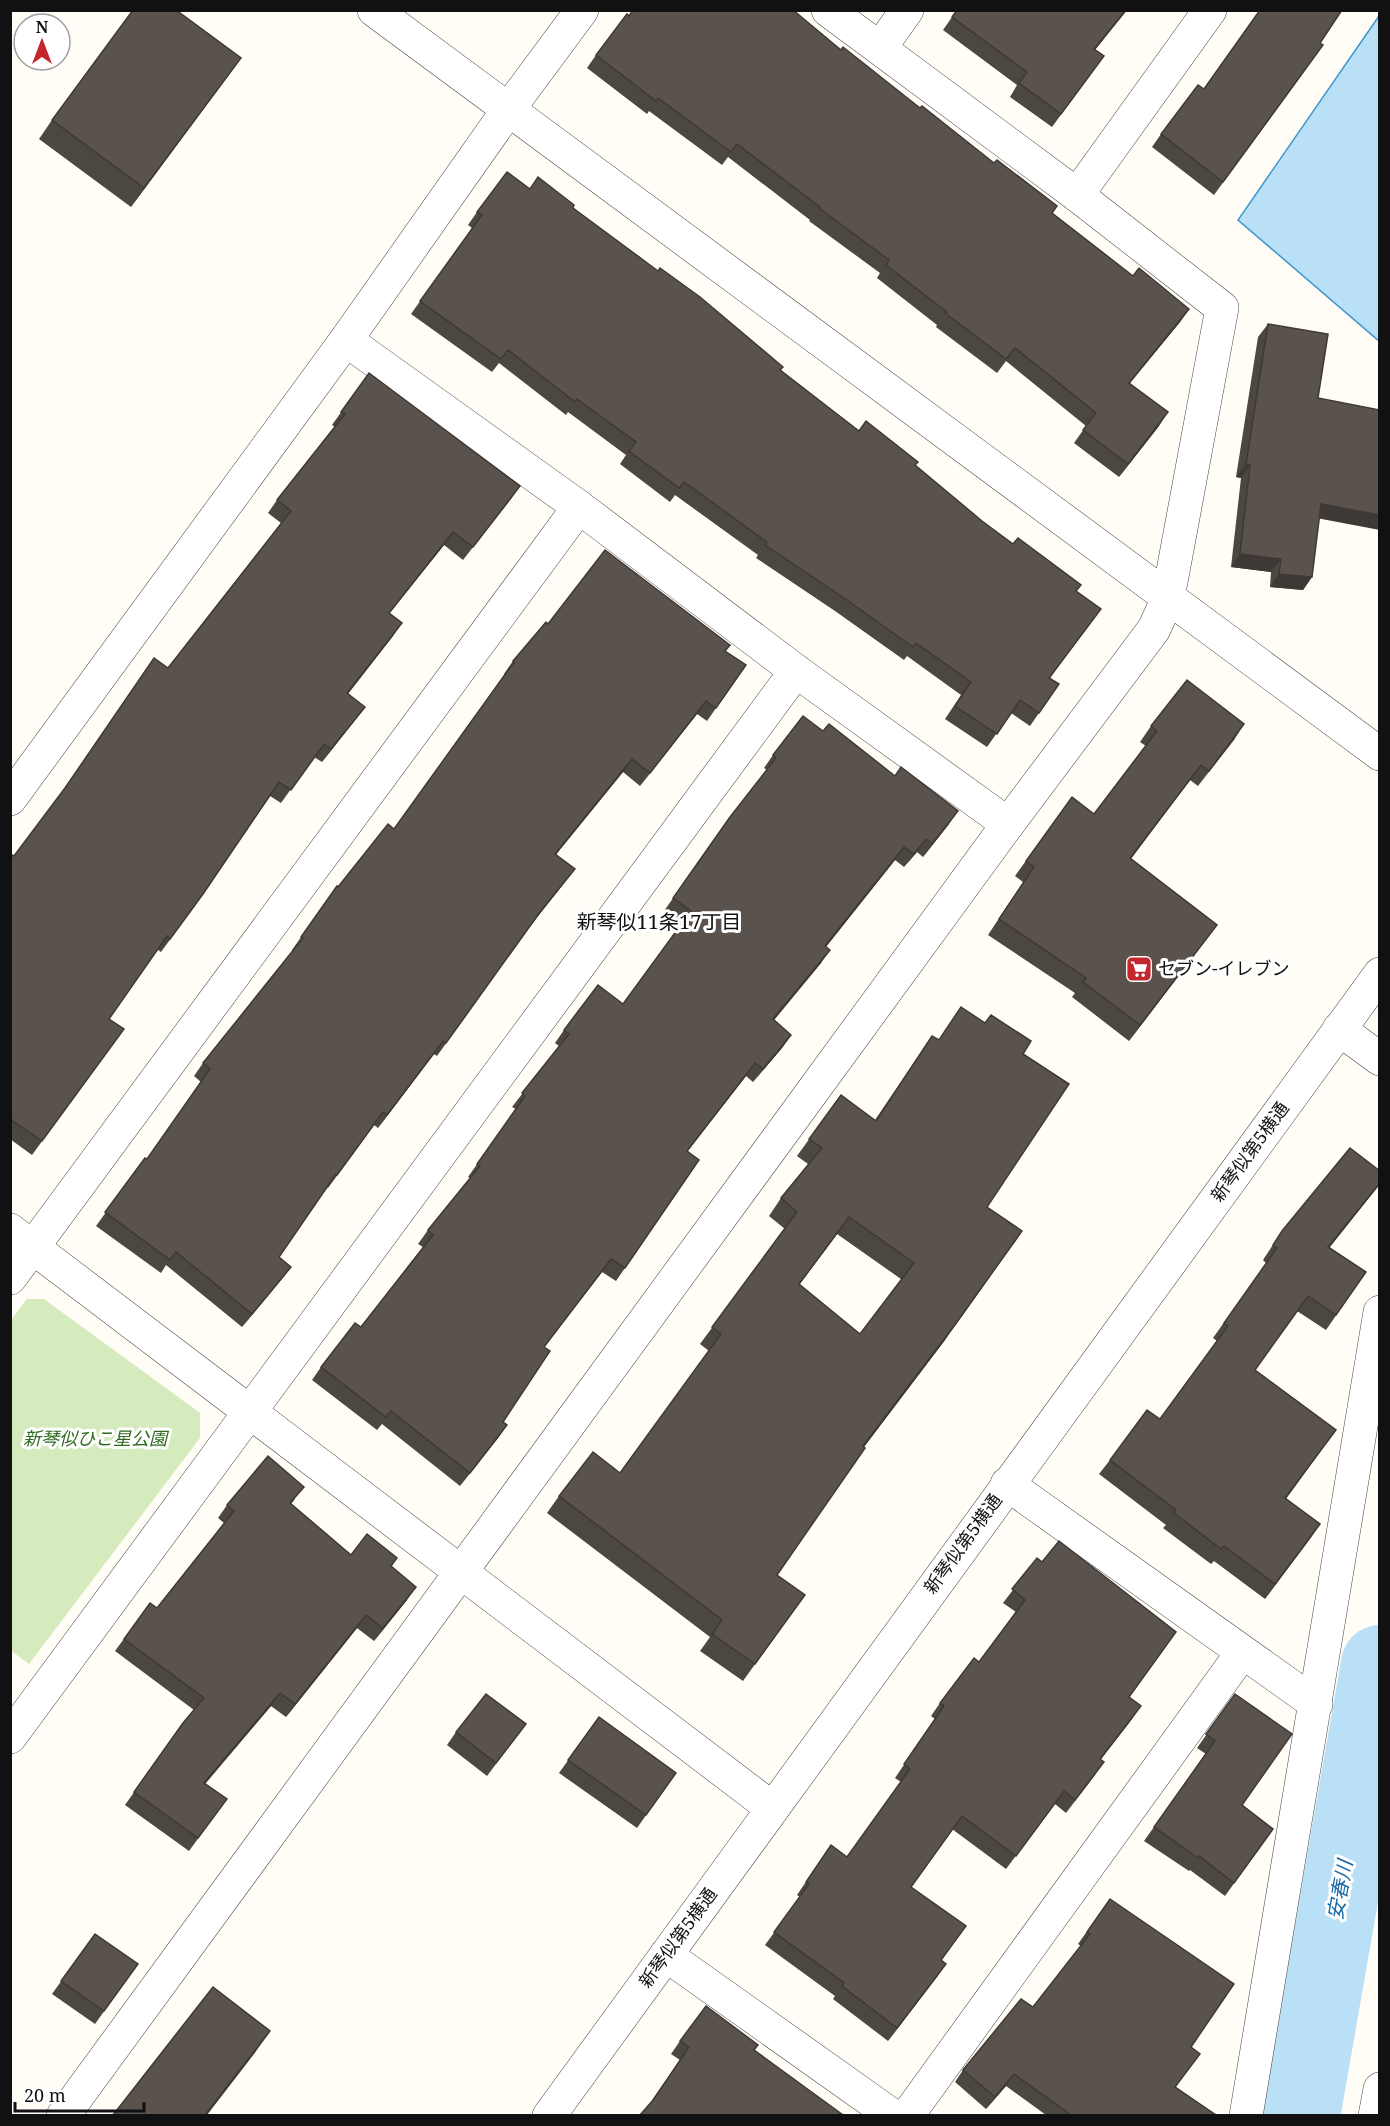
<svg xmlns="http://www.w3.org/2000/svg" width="1390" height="2126" font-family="'Noto Serif','Noto Sans JP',serif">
	<rect width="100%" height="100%" fill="#fffdf5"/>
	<path fill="#d5ebbd" d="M27,1299H44L200,1413V1438L29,1664L10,1650V1321Z"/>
	<path fill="#b9e0f7" stroke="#3f96cf" stroke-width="1.5" d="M1379,16V341L1238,220Z"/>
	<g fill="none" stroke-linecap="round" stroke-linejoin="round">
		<path stroke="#b9e0f7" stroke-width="78" d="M1301,2116L1380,1664"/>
		<defs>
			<g id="minor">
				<path d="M374,10L1380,754"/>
				<path d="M880,48L907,10"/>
				<path d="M1077,195L1210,10"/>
				<path d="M346,340L579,507L796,671L1008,824"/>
				<path d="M10,799L346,340L508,110L582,10"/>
				<path d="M1339,1029L1380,1059"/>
				<path d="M10,1230L772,1808"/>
				<path d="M10,1278L579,507"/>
				<path d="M1007,1484L1316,1704"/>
				<path d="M10,1737L796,671"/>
				<path d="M666,1955L893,2116"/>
				<path d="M63,2116L1008,824L1154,629L1168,598L1222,308L1077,195L828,10"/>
				<path d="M549,2116L1380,974"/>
				<path d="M907,2116L1242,1653"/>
				<path d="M1246,2116L1380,1312"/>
				<path d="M1375,2116L1380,2089"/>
			</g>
		</defs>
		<use href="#minor" stroke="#444" stroke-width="34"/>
		<use href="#minor" stroke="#fff" stroke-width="33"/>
	</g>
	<g fill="#4d4742" fill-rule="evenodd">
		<path d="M957,10H1127L1095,50L1104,56L1052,127L1010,97L1017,85L943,30Z"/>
		<path d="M629,16L841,50L1133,276L1189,309L1180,322L1130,383L1159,426L1119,477L1074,443L1086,426L1006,361L997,373L936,327L937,325L877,278L880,273L809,221L810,220L728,157L722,165L649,111L647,114L587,68L596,55Z"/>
		<path d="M1320,43L1323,45L1214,195L1152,147L1161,134L1204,89Z"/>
		<path d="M227,77L131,207L39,139L52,120Z"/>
		<path d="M530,189L573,208L859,431L915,465L982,521L1077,591L1091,622L1050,678L1059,684L1030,726L1011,713L987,747L945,719L961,695L907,656L904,660L835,611L756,558L758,555L675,495L670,502L620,464L626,455L568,412L566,415L499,363L492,372L411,314L472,228L468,225L477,212Z"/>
		<path d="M1268,324L1318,398L1319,518L1312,577L1303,590L1270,587L1271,572L1231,567L1241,478L1236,477L1258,337Z"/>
		<path d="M369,373L520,486L463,560L444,545L389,614L393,636L348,694L365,707L355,720L322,762L314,757L281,803L270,796L194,907L161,952L157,949L109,1019L124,1029L32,1155L10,1139V854L14,856L168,668L281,523L268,513L277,500L335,427L332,425Z"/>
		<path d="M548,624L725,651L746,665L707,721L697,714L640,786L623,772L556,854L565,882L531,925L437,1056L434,1054L378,1128L374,1125L328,1188L327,1187L279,1257L291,1267L281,1280L242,1327L166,1265L161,1273L96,1226L145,1158L147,1159L201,1082L194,1076L203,1063L293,951L292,950L337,886L338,887L394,829L505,675L504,674L513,661Z"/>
		<path d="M1244,724L1198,786L1190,780L1131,859L1217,925L1129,1041L1072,997L1075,993L988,935L1023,882L1015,876L1072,797L1094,814L1146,746L1140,742L1151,726Z"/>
		<path d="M773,755L949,824L923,857L917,852L904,867L895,860L826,947L821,963L774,1020L791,1035L782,1048L753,1082L746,1076L687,1152L699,1160L616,1281L602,1272L544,1347L503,1422L507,1425L498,1438L460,1486L382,1424L377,1430L312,1380L321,1367L361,1327L423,1247L418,1244L428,1230L470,1178L468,1177L516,1109L512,1107L559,1046L555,1043L564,1030L623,1004L682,924L664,911L730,817L767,770L764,768Z"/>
		<path d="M932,1036L938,1040L1023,1054L987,1207L945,1340L864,1447L777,1575L805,1595L743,1681L700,1651L710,1637L547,1513L559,1496L620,1473L709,1351L700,1344L785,1229L769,1216L781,1198L808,1164L797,1156L841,1095L875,1120ZM837,1234L901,1279L860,1334L799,1285Z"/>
		<path d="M1380,1171V1184L1329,1248L1366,1272L1326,1330L1297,1311L1255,1370L1336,1430L1286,1499L1320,1524L1265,1599L1214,1561L1211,1564L1163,1528L1166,1525L1099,1474L1110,1460L1160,1419L1217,1341L1213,1338L1266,1263L1263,1260L1282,1231Z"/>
		<path d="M295,1499L291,1504L351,1555L391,1567L407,1600L374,1641L357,1628L286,1717L271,1706L205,1783L227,1799L189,1851L125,1805L183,1723L194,1710L115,1651L150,1603L157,1608L224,1523L218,1518L227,1505Z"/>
		<path d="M1037,1558L1130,1698L1132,1719L1101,1759L1095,1775L1066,1813L1055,1804L1006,1869L952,1829L911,1887L941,1960L946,1964L888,2041L833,1999L835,1996L765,1945L800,1897L797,1895L831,1845L847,1857L901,1782L895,1778L935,1719L931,1716L940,1703L979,1662L1016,1612L1003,1603Z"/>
		<path d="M1235,1694L1242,1805L1273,1829L1225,1896L1190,1870L1189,1871L1144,1841L1206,1754L1197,1748Z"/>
		<path d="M599,1717L676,1773L637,1828L559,1773Z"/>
		<path d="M526,1724L487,1776L447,1745L456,1732Z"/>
		<path d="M1110,1899L1191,2047L1176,2087L1216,2115H1046L1006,2086L986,2109L955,2082L963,2070L1033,2007L1081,1946L1078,1944Z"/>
		<path d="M95,1934L138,1964L95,2024L52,1994Z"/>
		<path d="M680,2041L754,2050L652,2100L680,2060L671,2054Z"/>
	</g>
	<g fill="#3f3936">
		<path d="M1126,10H1127L1085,62L1094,49Z"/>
		<path d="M241,58L227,77L131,207L144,188Z"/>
		<path d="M1189,309L1180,322L1119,396L1129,383Z"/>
		<path d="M1168,412L1159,426L1119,477L1128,464Z"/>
		<path d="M1246,464L1250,465L1241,478L1236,477Z"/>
		<path d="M520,486L511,499L463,560L473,547Z"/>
		<path d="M1321,504L1380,515V530L1311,517Z"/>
		<path d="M453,532L444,545L379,626L389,613Z"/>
		<path d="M1240,554L1281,559L1271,572L1231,567Z"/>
		<path d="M1279,574L1312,577L1303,590L1270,587Z"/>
		<path d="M402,623L393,636L338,706L347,693Z"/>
		<path d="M706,701L697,714L640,786L650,773Z"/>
		<path d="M365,707L355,720L322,762L331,749Z"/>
		<path d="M1244,724L1234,740L1198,786L1209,771Z"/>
		<path d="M632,759L623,772L546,867L555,854Z"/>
		<path d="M1201,765L1190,780L1119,874L1130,858Z"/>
		<path d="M958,811L949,824L923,857L932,844Z"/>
		<path d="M926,839L917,852L904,867L914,854Z"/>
		<path d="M904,847L895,860L816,959L825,946Z"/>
		<path d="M575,869L531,925L437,1056L540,912Z"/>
		<path d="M1217,925L1206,940L1129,1041L1140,1025Z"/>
		<path d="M830,950L821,963L764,1032L773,1019Z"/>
		<path d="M791,1035L782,1048L753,1082L763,1069Z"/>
		<path d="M443,1041L434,1054L378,1128L387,1115Z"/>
		<path d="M755,1063L746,1076L677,1164L687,1151Z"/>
		<path d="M1380,1183L1375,1190L1318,1262L1328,1247Z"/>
		<path d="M849,1217L837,1234L787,1301L799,1284Z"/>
		<path d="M1022,1231L945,1340L851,1464L863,1446Z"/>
		<path d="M611,1259L602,1272L534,1360L544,1347Z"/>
		<path d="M291,1267L281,1280L242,1327L252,1314Z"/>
		<path d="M507,1425L498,1438L460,1486L470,1473Z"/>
		<path d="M1320,1524L1310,1539L1265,1599L1275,1584Z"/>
		<path d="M416,1587L407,1600L374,1641L383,1628Z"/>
		<path d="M366,1615L357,1628L286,1717L295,1704Z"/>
		<path d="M280,1693L271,1706L195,1796L204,1783Z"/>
		<path d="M1141,1706L1132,1719L1091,1772L1100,1759Z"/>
		<path d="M946,1964L937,1977L888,2041L897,2028Z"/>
		<path d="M270,2031L254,2054L207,2115H205Z"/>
		<path d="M1014,2074L1006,2086L986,2109L995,2097Z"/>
	</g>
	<g fill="#5a524d" stroke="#3f3936" stroke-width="1.5" fill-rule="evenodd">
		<path d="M133,10H176L241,58L144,188L52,120Z"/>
		<path d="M633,10H793L841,50L843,47L920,108L922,106L994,163L997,160L1057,206L1052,213L1133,276L1139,268L1189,309L1129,383L1168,412L1128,464L1083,430L1096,413L1015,348L1006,359L945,313L947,312L886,265L889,260L819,208L820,207L737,144L731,152L658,98L656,101L596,55L627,14L629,16Z"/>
		<path d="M957,10H1126L1094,49L1104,56L1061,114L1019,83L1027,72L952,17Z"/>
		<path d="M1260,10H1342L1320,43L1323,45L1223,182L1161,134L1198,85L1204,89Z"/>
		<path d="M507,172L530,189L538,177L574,205L573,208L658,271L660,268L700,297L783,367L780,370L859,431L866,421L918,462L915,465L982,521L1013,544L1018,538L1081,585L1076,591L1101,609L1049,678L1059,684L1039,713L1020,700L997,734L955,706L971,682L916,643L913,647L844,598L765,545L767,542L684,482L679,488L629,451L636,442L577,399L575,402L508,350L501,359L420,301L482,215L477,212Z"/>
		<path d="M1268,324L1328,334L1318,398L1380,410V515L1321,504L1312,577L1279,574L1281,559L1240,554L1250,465L1246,464Z"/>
		<path d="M369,373L520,486L473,547L453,532L389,613L402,623L347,693L365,707L331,749L324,744L291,790L279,782L203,894L170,939L167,936L109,1019L124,1029L42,1141L10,1119V854L14,856L65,788L154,658L168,668L291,511L277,500L345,414L341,412Z"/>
		<path d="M605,550L730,645L725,651L746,665L716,708L706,701L650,773L632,759L555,854L575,869L540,912L446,1043L443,1041L387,1115L383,1112L337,1175L336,1174L279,1257L291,1267L252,1314L176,1252L170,1260L105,1212L145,1158L147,1159L210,1069L203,1063L303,938L301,937L337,886L338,887L388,824L394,829L514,662L513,661L546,622L548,624Z"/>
		<path d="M1187,680L1244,724L1209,771L1201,765L1130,858L1217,925L1140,1025L1083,982L1086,978L999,919L1034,867L1026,861L1072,797L1094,814L1157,731L1151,726Z"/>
		<path d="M803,716L823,731L829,724L895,776L901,767L958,811L932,844L926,839L914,854L904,847L825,946L830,950L773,1019L791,1035L763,1069L755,1063L687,1151L699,1160L625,1268L611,1259L544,1347L550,1351L503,1422L507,1425L470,1473L391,1411L386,1417L321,1367L355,1323L361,1327L433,1235L428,1230L480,1166L477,1164L525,1096L522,1093L569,1034L564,1030L598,985L623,1004L691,911L673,898L730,817L776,758L773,755Z"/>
		<path d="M961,1007L985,1023L991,1015L1031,1041L1023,1054L1069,1084L987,1207L1022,1231L957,1322L863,1446L865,1448L777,1575L805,1595L755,1664L712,1634L722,1620L559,1496L593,1452L620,1473L721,1334L712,1327L797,1212L781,1198L822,1148L809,1139L841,1095L876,1121L932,1036L939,1040ZM849,1217L914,1263L860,1334L799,1284Z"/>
		<path d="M1350,1148L1380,1171V1183L1328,1247L1366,1272L1336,1315L1308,1296L1255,1370L1336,1430L1285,1498L1320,1524L1275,1584L1224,1546L1221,1549L1174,1513L1176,1510L1110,1460L1147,1410L1160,1419L1228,1326L1224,1323L1277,1248L1273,1245L1282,1231Z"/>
		<path d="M268,1456L304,1487L290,1503L351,1555L367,1534L397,1558L391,1566L416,1587L383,1628L366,1615L295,1704L280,1693L204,1783L227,1799L198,1838L134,1792L183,1723L204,1698L124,1639L150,1603L157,1608L234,1511L227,1505Z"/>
		<path d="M1059,1541L1176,1632L1129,1697L1141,1706L1100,1759L1104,1762L1075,1800L1064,1791L1016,1856L962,1816L911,1887L966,1926L941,1960L946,1964L897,2028L842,1986L844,1983L774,1932L809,1884L806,1882L831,1845L847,1857L910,1769L904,1764L944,1706L940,1703L974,1658L979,1662L1025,1600L1012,1589L1037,1558L1042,1562Z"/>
		<path d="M486,1694L526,1724L496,1763L456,1732Z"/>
		<path d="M1235,1694L1292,1734L1242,1805L1273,1829L1234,1883L1199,1856L1198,1858L1154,1827L1215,1741L1206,1734Z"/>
		<path d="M599,1717L676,1773L646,1815L568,1760Z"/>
		<path d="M1110,1899L1234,1984L1191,2047L1200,2054L1175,2087L1216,2115H1071L1014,2074L995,2097L963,2070L1021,1999L1033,2007L1090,1934L1087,1932Z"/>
		<path d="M95,1934L138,1964L104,2011L61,1981Z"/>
		<path d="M213,1987L270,2031L205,2115H113Z"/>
		<path d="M706,2006L758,2045L754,2050L843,2115H640L654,2099L689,2047L680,2041Z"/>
	</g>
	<defs>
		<symbol id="supermarket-square" viewBox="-11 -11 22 22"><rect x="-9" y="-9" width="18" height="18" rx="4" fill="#c4262e" stroke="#fff"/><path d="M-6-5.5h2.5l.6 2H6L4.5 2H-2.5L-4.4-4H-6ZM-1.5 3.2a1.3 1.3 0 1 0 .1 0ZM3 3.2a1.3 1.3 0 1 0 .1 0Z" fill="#fff"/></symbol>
	</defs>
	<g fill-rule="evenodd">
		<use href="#supermarket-square" x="1124" y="954" width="30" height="30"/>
	</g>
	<g text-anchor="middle" stroke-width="6" stroke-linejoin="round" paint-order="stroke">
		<g font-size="18" fill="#111" stroke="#fff" text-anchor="start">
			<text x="1158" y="975">セブン-イレブン</text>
		</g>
		<g font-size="18" fill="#111" stroke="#fff">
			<text transform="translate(1250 1152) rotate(-54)" y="6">新琴似第5横通</text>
			<text transform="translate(963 1544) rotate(-54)" y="6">新琴似第5横通</text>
			<text transform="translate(678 1938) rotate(-54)" y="6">新琴似第5横通</text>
		</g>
		<g font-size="18" font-style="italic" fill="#2f6b1f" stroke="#fff">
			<text x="95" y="1445">新琴似ひこ星公園</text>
		</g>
		<g font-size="20" fill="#111" stroke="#fff">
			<text x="659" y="929">新琴似11条17丁目</text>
		</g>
		<g font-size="20" font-style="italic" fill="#1768a6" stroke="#fff">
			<text transform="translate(1340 1890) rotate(-80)" y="7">安春川</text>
		</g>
	</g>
	<rect width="1390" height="2126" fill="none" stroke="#111111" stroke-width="24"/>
	<g transform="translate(42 42)"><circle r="28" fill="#ffffff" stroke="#a0a0a0" stroke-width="1.5"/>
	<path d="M0-4.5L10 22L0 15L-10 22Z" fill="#c4262e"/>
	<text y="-9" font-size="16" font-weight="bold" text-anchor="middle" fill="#111111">N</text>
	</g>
	<path d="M15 2102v9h129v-9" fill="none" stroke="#111111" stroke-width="3"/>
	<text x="24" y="2102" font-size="18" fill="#111111" stroke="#ffffff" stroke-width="4.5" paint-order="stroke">20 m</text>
</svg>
